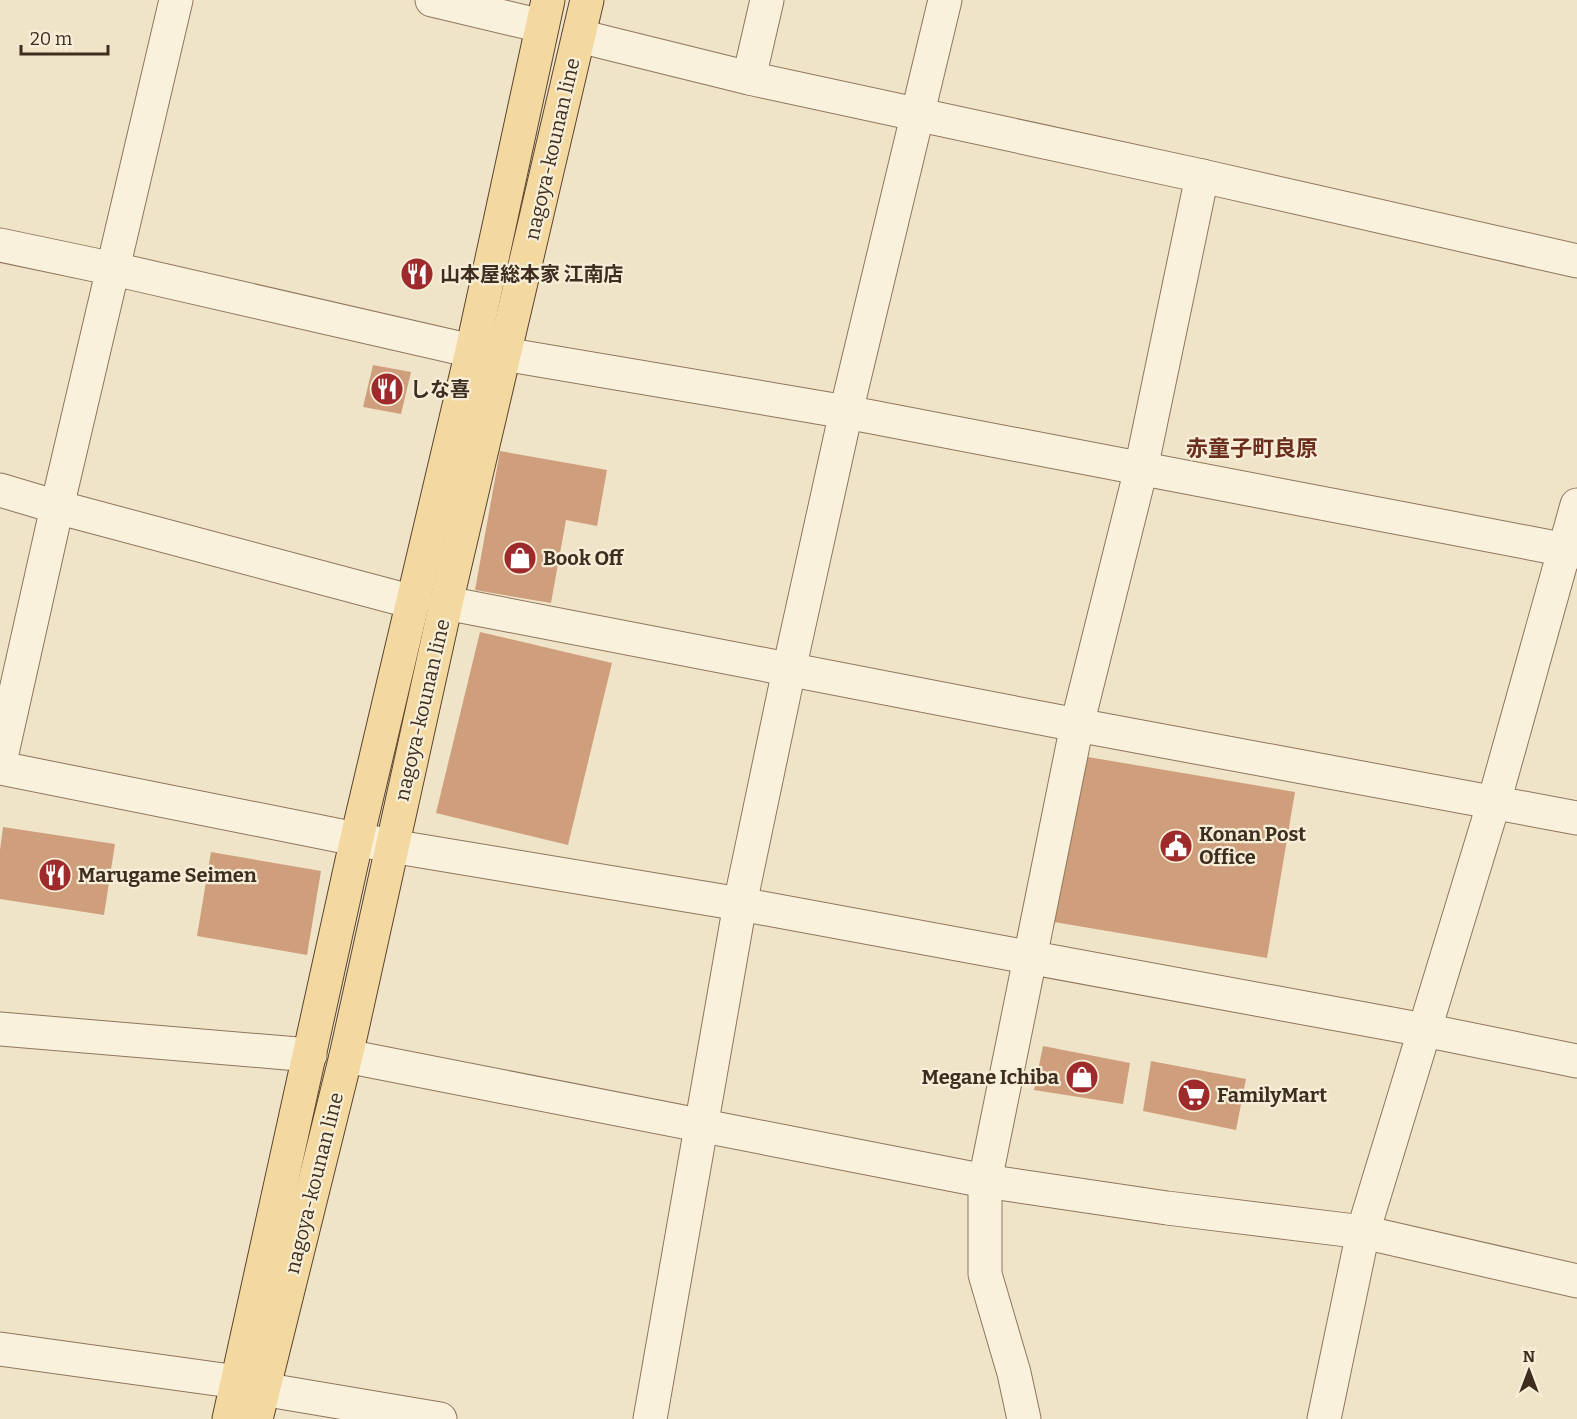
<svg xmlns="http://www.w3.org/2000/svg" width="1577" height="1419" font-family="Bitter,'Noto Sans JP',serif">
	<rect width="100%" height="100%" fill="#f0e4c8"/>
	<g fill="#cf9f7d">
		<path d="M373,365L411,372L401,414L363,407Z"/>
		<path d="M500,451L607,470L597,526L566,520L551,603L475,590Z"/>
		<path d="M480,632L612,663L568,845L436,813Z"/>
		<path d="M1082,756L1295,792L1267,958L1054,922Z"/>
		<path d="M3,827L115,844L104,915L0,899V850Z"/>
		<path d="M211,852L321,871L307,955L197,936Z"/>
		<path d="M1043,1046L1130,1063L1123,1104L1034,1090Z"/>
		<path d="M1151,1061L1246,1079L1236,1130L1143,1111Z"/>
	</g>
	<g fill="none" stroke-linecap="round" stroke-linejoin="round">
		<defs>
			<g id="minor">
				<path d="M432,0L542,26"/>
				<path d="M579,36L749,78L1202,176L1577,261"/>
				<path d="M749,78L767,0"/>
				<path d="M0,245L114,269L472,351"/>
				<path d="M504,354L846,412L1577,552"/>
				<path d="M0,490L57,507L413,602"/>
				<path d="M446,603L1077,725L1577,818"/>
				<path d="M0,762L57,507L176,0"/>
				<path d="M0,768L391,846L740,904L1424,1030L1577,1061"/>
				<path d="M0,1029L310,1055"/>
				<path d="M346,1056L985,1181L1167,1208L1363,1232L1577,1281"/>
				<path d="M0,1349L238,1382"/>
				<path d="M262,1389L440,1419"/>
				<path d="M650,1419L740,904L789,670L846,412L945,0"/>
				<path d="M1024,1419L1014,1373L985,1274V1181L1077,725L1141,469L1202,176"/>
				<path d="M1324,1419L1363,1232L1494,802L1577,505"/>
			</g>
			<g id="major">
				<path d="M229,1419L357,838L472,351L548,0"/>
				<path d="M256,1419L346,1056L446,603L587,0"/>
			</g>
		</defs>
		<use href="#minor" stroke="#8d765c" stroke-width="35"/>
		<use href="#major" stroke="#5b4430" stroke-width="35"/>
		<use href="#minor" stroke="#faf1dc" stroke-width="33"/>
		<use href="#major" stroke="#f3d9a0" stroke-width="33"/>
	</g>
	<defs>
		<symbol id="restaurant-disc" viewBox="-11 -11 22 22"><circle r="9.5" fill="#9e2a2b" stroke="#f7eed8"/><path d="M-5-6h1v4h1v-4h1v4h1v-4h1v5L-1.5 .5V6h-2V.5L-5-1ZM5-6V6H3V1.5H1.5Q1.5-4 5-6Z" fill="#fff"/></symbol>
		<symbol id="shop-disc" viewBox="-11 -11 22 22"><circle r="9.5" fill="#9e2a2b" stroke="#f7eed8"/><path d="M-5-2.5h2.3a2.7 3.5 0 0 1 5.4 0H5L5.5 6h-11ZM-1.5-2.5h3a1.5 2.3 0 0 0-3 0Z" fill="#fff"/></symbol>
		<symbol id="civic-disc" viewBox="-11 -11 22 22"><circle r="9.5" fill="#9e2a2b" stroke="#f7eed8"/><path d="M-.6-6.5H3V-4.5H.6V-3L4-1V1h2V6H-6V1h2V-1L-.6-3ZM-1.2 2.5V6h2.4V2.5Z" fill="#fff"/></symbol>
		<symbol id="supermarket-disc" viewBox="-11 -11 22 22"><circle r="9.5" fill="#9e2a2b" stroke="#f7eed8"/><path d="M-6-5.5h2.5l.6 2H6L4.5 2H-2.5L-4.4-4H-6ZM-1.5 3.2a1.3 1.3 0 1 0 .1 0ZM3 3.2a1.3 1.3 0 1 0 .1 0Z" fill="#fff"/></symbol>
	</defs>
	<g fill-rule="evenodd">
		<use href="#restaurant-disc" x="398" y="255" width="38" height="38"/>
		<use href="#restaurant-disc" x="368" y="370" width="38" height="38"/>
		<use href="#shop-disc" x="501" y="539" width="38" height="38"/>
		<use href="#civic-disc" x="1157" y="827" width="38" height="38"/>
		<use href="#restaurant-disc" x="36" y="856" width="38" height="38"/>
		<use href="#shop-disc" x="1063" y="1058" width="38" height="38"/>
		<use href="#supermarket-disc" x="1175" y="1076" width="38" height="38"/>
	</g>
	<g text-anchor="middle" stroke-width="4.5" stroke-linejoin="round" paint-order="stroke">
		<g font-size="20" fill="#3d2e20" stroke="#f7eed8">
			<text transform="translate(552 149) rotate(-77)" y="7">nagoya-kounan line</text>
			<text transform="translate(422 710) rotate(-77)" y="7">nagoya-kounan line</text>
			<text transform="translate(314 1183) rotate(-76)" y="7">nagoya-kounan line</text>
		</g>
		<g font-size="20" font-weight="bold" fill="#3d2e20" stroke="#f7eed8" text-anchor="start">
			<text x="440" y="281">山本屋総本家 江南店</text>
			<text x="410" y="396">しな喜</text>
			<text x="543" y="565">Book Off</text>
			<text x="1199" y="841">Konan Post<tspan x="1199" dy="23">Office</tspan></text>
			<text x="78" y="882">Marugame Seimen</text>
			<text x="1059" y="1084" text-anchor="end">Megane Ichiba</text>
			<text x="1217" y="1102">FamilyMart</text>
		</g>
		<g font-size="22" font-weight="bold" fill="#6b2e1e" stroke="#f7eed8">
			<text x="1252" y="456">赤童子町良原</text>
		</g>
	</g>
	<g transform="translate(1529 1371)" stroke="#f7eed8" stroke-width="4.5" paint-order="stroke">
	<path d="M0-4.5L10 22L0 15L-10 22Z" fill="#3d2e20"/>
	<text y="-9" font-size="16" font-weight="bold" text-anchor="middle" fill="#3d2e20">N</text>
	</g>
	<path d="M21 45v9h87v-9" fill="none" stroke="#3d2e20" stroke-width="3"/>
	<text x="30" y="45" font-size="18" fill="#3d2e20" stroke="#f7eed8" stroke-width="4.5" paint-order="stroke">20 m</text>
</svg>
